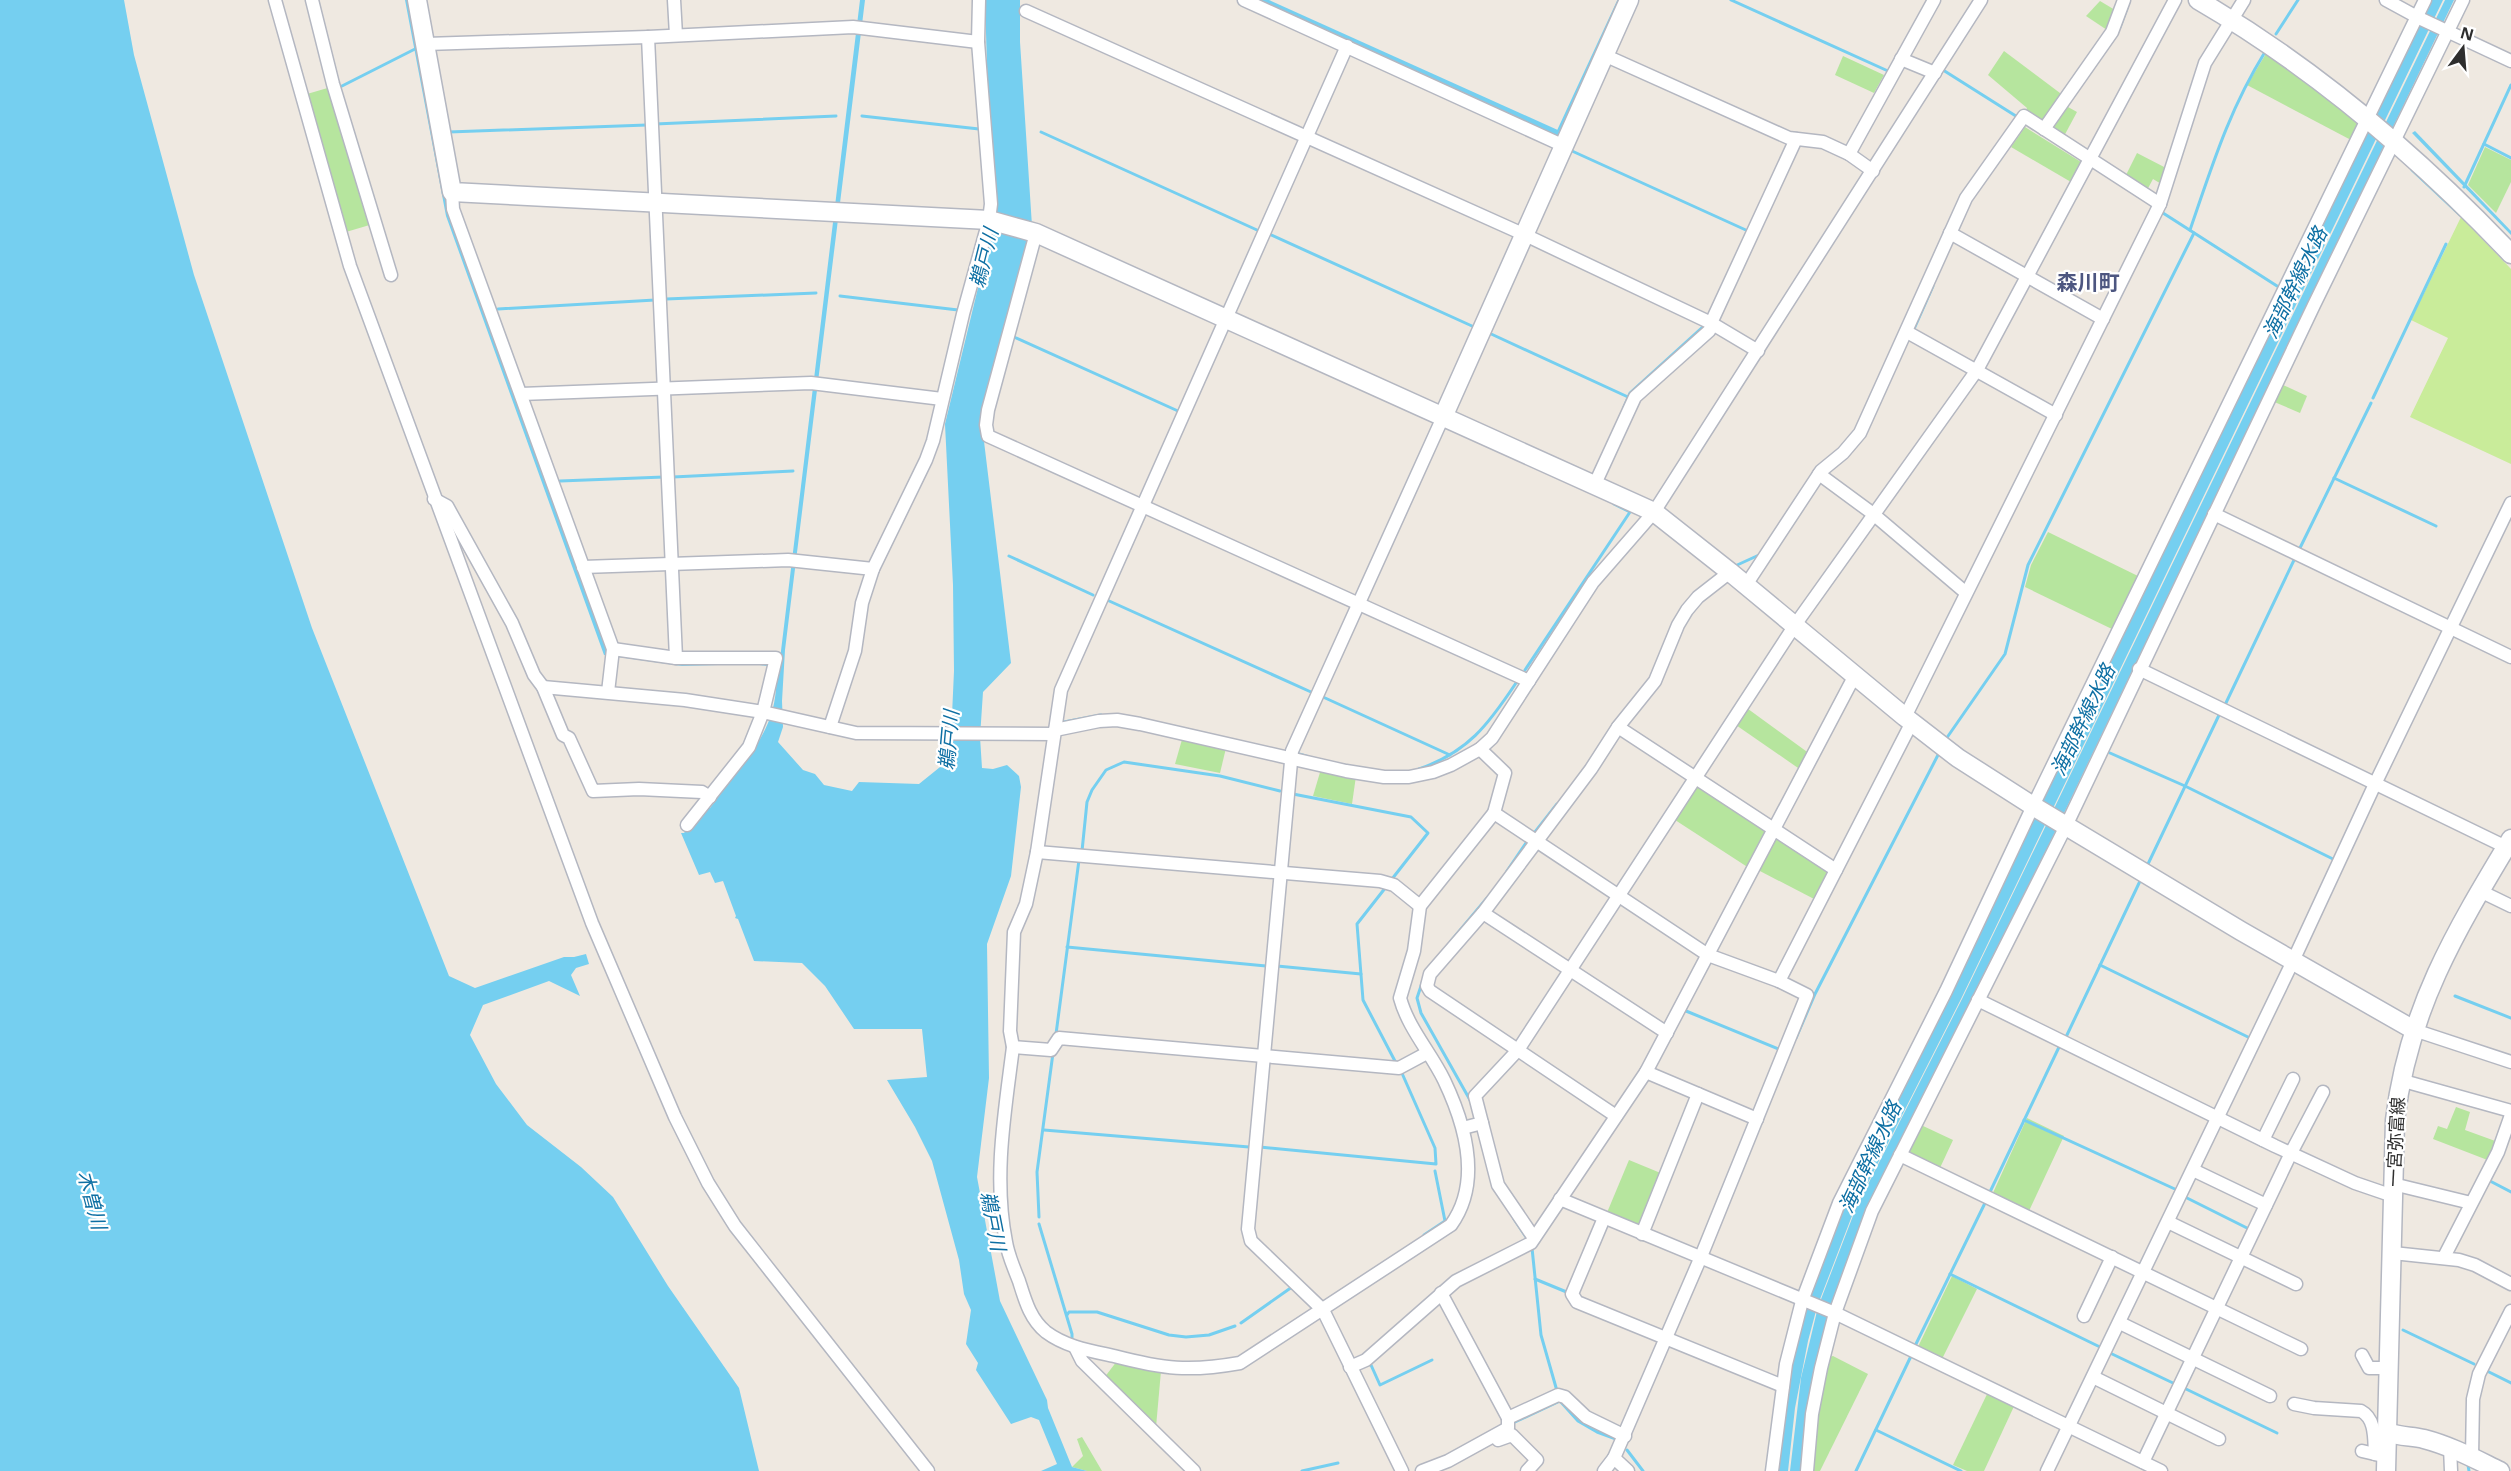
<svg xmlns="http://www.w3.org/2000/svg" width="2511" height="1471" font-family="'Open Sans','Noto Sans JP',sans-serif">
	<rect width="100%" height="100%" fill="#efe9e1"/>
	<g fill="#b6e59e">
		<path d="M2100,1L2115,10L2107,30L2086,16Z"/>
		<path d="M2004,51L2064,96L2044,123L2025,113L2027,108L1988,75Z"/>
		<path d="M2267,52L2361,123L2351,140L2247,85Z"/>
		<path d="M1843,56L1884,75L1874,93L1835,75Z"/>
		<path d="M331,87L373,224L346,232L307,94Z"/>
		<path d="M2068,107L2077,112L2063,138L2051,130Z"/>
		<path d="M2025,127L2081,162L2071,182L2011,147Z"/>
		<path d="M2485,147L2511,160V182L2496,213L2468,185Z"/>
		<path d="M2137,153L2168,169L2163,185L2153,179L2146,192L2125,177Z"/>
		<path d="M2281,384L2307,396L2300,413L2272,401Z"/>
		<path d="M2048,532L2140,577L2114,630L2025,587L2031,565Z"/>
		<path d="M1744,706L1810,754L1801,770L1733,723Z"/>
		<path d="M1183,736L1226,748L1220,773L1175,764Z"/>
		<path d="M1321,769L1356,776L1352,804L1313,796Z"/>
		<path d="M1693,784L1766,828L1767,833L1749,868L1672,818Z"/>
		<path d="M1778,836L1829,869L1830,874L1816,900L1758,870L1773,837Z"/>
		<path d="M2456,1107L2470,1112L2465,1130L2498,1142L2490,1161L2433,1139L2438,1126L2447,1129Z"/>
		<path d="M2027,1118L2064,1136L2028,1213L1992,1195Z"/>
		<path d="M1921,1125L1953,1140L1939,1170L1906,1154Z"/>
		<path d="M1629,1160L1663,1174L1643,1227L1606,1215Z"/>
		<path d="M1952,1276L1977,1289L1940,1363L1916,1351Z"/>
		<path d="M1833,1356L1868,1374L1820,1471H1811L1818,1408L1829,1357Z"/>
		<path d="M1117,1361L1161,1371L1156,1427L1104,1378Z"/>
		<path d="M1989,1390L2016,1402L1984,1471H1967L1953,1465Z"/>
		<path d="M1082,1437L1102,1471H1087L1072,1467L1083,1456L1077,1439Z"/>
	</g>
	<path fill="#c9ec9a" d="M2461,217L2511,269V464L2410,417L2448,338L2411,320Z"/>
	<g fill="#75cff0">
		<path d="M0,0H124L134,55L194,275L312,628L449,976L475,988L564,957H574L586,954L589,964L576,968L571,975L580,996L549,981L483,1005L470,1035L496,1084L527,1125L581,1167L613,1197L668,1286L739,1388L759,1471H0Z"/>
		<path d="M405,0H410L449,206L607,650L780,659L860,0H865L785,650L782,701L783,727L778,742L803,770L815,774L824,785L852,791L859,782L919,784L950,759L954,671L953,585L945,424L992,230L985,0H1020V42L1032,226L982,425L1011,663L983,692L980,737L982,768L993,769L1007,765L1019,776L1021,787L1011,876L987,944L989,1078L977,1177L1000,1301L1047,1400L1048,1408L1072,1467L1087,1471H1041L1057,1464L1039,1420L1031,1417L1011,1424L976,1370L978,1363L966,1344L971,1310L964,1294L959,1260L932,1161L915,1127L887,1080L927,1077L922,1029H854L825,986L802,963L754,961L738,919L735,918L736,916L723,881L715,883L710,872L699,875L681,833H684L705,807L710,808L717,799L715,796C734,773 757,750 768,723C776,706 776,686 778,668L754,664L682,666L604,655L446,216Z"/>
		<path d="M1256,0H1269L1560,131L1558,136Z"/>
		<path d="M2430,0H2443L1961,999L1855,1208L1817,1307L1808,1341L1795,1408L1788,1471H1777L1783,1409L1799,1327L1843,1205L2038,810Z"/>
		<path d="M2445,0H2454L1972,1005L1866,1213L1830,1311L1821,1342L1806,1422L1801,1471H1790L1801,1378L1818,1307L1856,1208L1962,999Z"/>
		<path d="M2415,131L2511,231V235L2412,133Z"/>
	</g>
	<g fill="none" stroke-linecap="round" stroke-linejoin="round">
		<g stroke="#75cff0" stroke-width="3">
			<path d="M1731,0L1888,71"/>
			<path d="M2120,27L2127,8"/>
			<path d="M2276,34L2298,0"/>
			<path d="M1943,70L2019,118"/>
			<path d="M340,87L415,49"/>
			<path d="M862,116L979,129"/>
			<path d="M655,124L836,116"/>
			<path d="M449,132L647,125"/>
			<path d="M1041,132L1257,230"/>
			<path d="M1558,132L1619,0"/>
			<path d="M2484,144L2511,158"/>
			<path d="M1572,151L1748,231L1747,233"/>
			<path d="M2412,170L2460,215"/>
			<path d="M2464,187L2511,85"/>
			<path d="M2163,213L2277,286"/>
			<path d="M2190,230C2212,166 2229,110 2265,52"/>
			<path d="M1269,234L1472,326"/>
			<path d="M840,296L958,310"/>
			<path d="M666,299L816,293"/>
			<path d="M498,309L655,300"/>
			<path d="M1914,329L1933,286"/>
			<path d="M1489,333L1628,397"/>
			<path d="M1014,337L1178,411"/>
			<path d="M2373,398L2446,244"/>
			<path d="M1624,407L1630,393L1706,324"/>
			<path d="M673,477L793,471"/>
			<path d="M2334,478L2436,526"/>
			<path d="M560,481L664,477"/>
			<path d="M2298,552L2371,403"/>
			<path d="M1009,556L1093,595"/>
			<path d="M1735,566L1759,555"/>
			<path d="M1107,600L1311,692"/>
			<path d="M1525,670L1630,512L1614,504"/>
			<path d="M1323,697L1450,755"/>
			<path d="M2224,707L2295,558"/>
			<path d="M1064,722L1101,715"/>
			<path d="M1946,739L2005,654L2028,565L2194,233"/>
			<path d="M2110,753L2185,786L2335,860"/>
			<path d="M1299,754L1309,757"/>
			<path d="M1419,769C1468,752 1488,725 1516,683"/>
			<path d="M1293,794L1411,817L1428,833L1392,879"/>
			<path d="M1535,832L1557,804"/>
			<path d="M1082,851L1087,802L1092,790L1106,770L1124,762L1220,776L1280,791"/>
			<path d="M2148,864L2220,713"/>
			<path d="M1507,871L1528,840"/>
			<path d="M1386,887L1357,924L1363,1000L1396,1063"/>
			<path d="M1451,941L1487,898"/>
			<path d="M1067,947L1266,966"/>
			<path d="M2100,965L2250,1038"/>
			<path d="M1277,966L1361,974"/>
			<path d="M1423,980L1417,998L1421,1013L1470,1100"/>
			<path d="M2455,996L2511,1018"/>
			<path d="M1686,1011L1781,1050"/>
			<path d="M1056,1034L1079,860"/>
			<path d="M2066,1037L2141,879"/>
			<path d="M1796,1038L1815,994L1939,753"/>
			<path d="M2024,1120L2177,1190"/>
			<path d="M1044,1130L1249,1147"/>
			<path d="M1260,1147L1436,1164L1435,1148L1401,1071"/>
			<path d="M2490,1181L2511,1192"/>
			<path d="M1989,1194L2060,1045"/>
			<path d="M2185,1197L2249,1229"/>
			<path d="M1039,1217L1037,1172L1053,1053"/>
			<path d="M1514,1219L1526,1237"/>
			<path d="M1039,1224L1072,1334V1343"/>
			<path d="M1424,1235L1445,1221L1435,1171"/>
			<path d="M1532,1248L1541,1335L1557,1391"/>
			<path d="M1950,1274L2102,1348"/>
			<path d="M1535,1279L1569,1293"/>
			<path d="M1067,1315L1069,1312H1097L1169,1335L1186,1337L1209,1335L1235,1326"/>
			<path d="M1241,1323L1292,1287"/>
			<path d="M2403,1330L2474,1364"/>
			<path d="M1914,1348L1986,1201"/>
			<path d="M2110,1353L2173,1383"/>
			<path d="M1371,1365L1380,1385L1432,1360"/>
			<path d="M2487,1371L2511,1383"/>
			<path d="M2186,1389L2277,1433"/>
			<path d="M1515,1422L1560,1401L1578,1421L1597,1432L1616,1439"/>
			<path d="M1876,1430L1961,1471"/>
			<path d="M1627,1450L1643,1471"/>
			<path d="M2468,1465L2469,1471"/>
			<path d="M1302,1471L1338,1463"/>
			<path d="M1856,1471L1912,1354"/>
		</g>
		<defs>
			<g id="street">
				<path d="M275,0L350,266L592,923L675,1117L708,1183L735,1226L928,1471"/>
				<path d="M312,0L333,84L391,275"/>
				<path d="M674,0L676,35"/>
				<path d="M1244,0L1562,145"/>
				<path d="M2386,0L2419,18L2511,61"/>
				<path d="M1026,11L1523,234L1711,323L1758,351"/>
				<path d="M648,37L676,658"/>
				<path d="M426,44L648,37L853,27L978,42"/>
				<path d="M1347,46L1061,690L1037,852L1026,904L1014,932L1010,1031L1013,1047C1005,1111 993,1177 1006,1242C1008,1255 1014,1268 1019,1281C1025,1300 1030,1319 1046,1332C1066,1347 1091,1351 1114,1356C1164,1369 1189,1372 1240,1363L1451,1225C1482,1182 1465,1124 1444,1080C1431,1053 1408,1028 1400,998L1414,951L1420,906L1494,813L1505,773L1480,749"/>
				<path d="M1604,55L1789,138L1823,142L1849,154L1873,171"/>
				<path d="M1901,59L1935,73"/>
				<path d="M2044,129L2112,32L2124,0"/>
				<path d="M1849,154L1934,0"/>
				<path d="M452,192L453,209L613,649L608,692"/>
				<path d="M1036,233L988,410L986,425L988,436L1529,681"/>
				<path d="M1950,233L2103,319"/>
				<path d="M1711,323L1796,139"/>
				<path d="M1907,332L2056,415"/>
				<path d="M521,394L811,383L942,399"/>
				<path d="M1819,474L1872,513L1965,592"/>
				<path d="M1594,486L1635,397L1709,331L1713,324"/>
				<path d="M434,499L447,506L512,623L534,675L543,687L563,735L569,738L593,791L639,789L702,792L710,797"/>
				<path d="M2214,514L2511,657"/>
				<path d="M583,567L788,560L873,569"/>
				<path d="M1746,585L1821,471L1843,453L1860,433L1966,198L2024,116L2160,204"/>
				<path d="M613,649L676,658H776L763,712L749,747L687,825"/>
				<path d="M2139,669L2506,847"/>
				<path d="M543,687L685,700L763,712L856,733L1054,734"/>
				<path d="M1905,717L2160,204L2205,63L2244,0"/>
				<path d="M830,727L855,651L862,603L873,569L926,460L933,441L963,314L989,220L991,204L978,42L979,0"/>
				<path d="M1618,727L1836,870"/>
				<path d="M1055,730L1099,721L1117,720L1140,724L1346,771L1384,777H1409L1433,772L1451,765L1480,749L1492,738L1593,582L1654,512L1981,0"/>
				<path d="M1494,813L1708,955L1779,981L1807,995L1700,1259L1614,1458L1628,1471"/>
				<path d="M1037,852L1380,881L1394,885L1420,906"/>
				<path d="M2480,891L2511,906"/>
				<path d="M1483,913L1667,1033"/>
				<path d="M1779,981L1912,722"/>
				<path d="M1978,1000L2275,1146L2355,1183L2393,1196"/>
				<path d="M2414,1030L2511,1062"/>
				<path d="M1013,1047L1051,1050L1059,1038L1399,1068L1427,1053"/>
				<path d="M1646,1072L1757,1119"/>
				<path d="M2400,1080L2511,1111"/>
				<path d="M1616,1116L1430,991L1427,986L1430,974L1483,913L1591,769L1618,727L1655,681L1678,625L1687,610L1698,597L1730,572"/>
				<path d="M1482,1123L1498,1185L1534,1238"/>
				<path d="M1463,1128L1482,1123L1475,1096L1518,1050L1795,625L1977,370L2175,0"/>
				<path d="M2263,1140L2293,1079"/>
				<path d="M1900,1155L2301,1349"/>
				<path d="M2193,1170L2266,1205"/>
				<path d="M2393,1184L2471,1203"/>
				<path d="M1560,1199L1835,1313L2161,1471"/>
				<path d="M1604,1218L1572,1294L1577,1302L1783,1386"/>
				<path d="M2168,1222L2296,1284"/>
				<path d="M1642,1234L1698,1094"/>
				<path d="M2393,1253L2459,1260L2475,1265L2511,1284"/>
				<path d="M2444,1257L2498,1152L2511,1115"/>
				<path d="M1441,1293L1508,1418"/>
				<path d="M2084,1316L2112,1257"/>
				<path d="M2120,1323L2270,1396"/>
				<path d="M1075,1347L1082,1361L1194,1471"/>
				<path d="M2362,1355L2369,1368H2388"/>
				<path d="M1350,1367L1366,1360L1456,1281L1531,1243L1646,1072L1855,675"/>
				<path d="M2093,1377L2219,1439"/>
				<path d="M2294,1404L2314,1408L2361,1411C2376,1419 2374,1439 2375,1454L2385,1456"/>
				<path d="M1498,1440L1512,1435L1537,1460L1527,1471"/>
				<path d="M2450,1447L2451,1471"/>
				<path d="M2362,1451L2375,1454"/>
				<path d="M2472,1457L2473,1399L2479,1374L2511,1311"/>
				<path d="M2143,1462L2291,1153L2323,1092"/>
				<path d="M1402,1471L1323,1310L1251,1241L1248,1229L1292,751L1443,417"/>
				<path d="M1422,1471L1448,1461L1508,1428V1418L1558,1395L1565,1397L1586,1417L1625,1436"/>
				<path d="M1604,1471L1614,1458"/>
				<path d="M1772,1471L1786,1364L1802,1301L1839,1203L1946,991L2033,806L2425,0"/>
				<path d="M1807,1471L1812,1414L1821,1368L1835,1313L1872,1211L2066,826L2314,305L2463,0"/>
				<path d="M2047,1471L2293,961L2375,784L2511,503"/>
			</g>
			<g id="secondary">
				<path d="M417,0L452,192L989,220L1036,233L1654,512L1730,572L1905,717L1958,758L2033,806L2241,931L2414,1030"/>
				<path d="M2198,0C2315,68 2418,156 2511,254"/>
				<path d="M1443,417L1629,0"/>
				<path d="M2387,1432C2400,1437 2412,1436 2424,1439C2451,1446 2475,1459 2500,1471"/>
				<path d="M2386,1471L2395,1120C2408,1010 2455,932 2511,839"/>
			</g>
		</defs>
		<use href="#street" stroke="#b4b7c1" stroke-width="15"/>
		<use href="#secondary" stroke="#b4b7c1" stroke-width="21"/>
		<use href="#street" stroke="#fff" stroke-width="12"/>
		<use href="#secondary" stroke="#fff" stroke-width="18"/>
	</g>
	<g text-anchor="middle" stroke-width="4.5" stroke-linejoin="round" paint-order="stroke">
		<g font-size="18" fill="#2e2e2e" stroke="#fff">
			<text transform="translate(2396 1142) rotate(-87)" y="6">一宮弥富線</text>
		</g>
		<g font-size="20" font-style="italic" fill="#0d6fa3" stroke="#fff">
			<text transform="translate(984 258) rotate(-76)" y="7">鵜戸川</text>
			<text transform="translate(2295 283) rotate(-64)" y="7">海部幹線水路</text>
			<text transform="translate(2083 720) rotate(-64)" y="7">海部幹線水路</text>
			<text transform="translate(949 740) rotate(-85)" y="7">鵜戸川</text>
			<text transform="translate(1870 1157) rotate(-65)" y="7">海部幹線水路</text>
			<text transform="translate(92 1200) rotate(75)" y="7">木曽川</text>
			<text transform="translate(993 1221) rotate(79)" y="7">鵜戸川</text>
		</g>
		<g font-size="21" font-weight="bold" fill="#4d5680" stroke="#fff">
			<text x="2088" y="290">森川町</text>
		</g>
	</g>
	<g transform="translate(2463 48) rotate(16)" stroke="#ffffff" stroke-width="4.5" paint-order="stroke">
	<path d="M0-4.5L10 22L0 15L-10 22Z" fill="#2e2e2e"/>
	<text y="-9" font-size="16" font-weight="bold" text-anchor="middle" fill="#2e2e2e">N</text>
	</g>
</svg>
